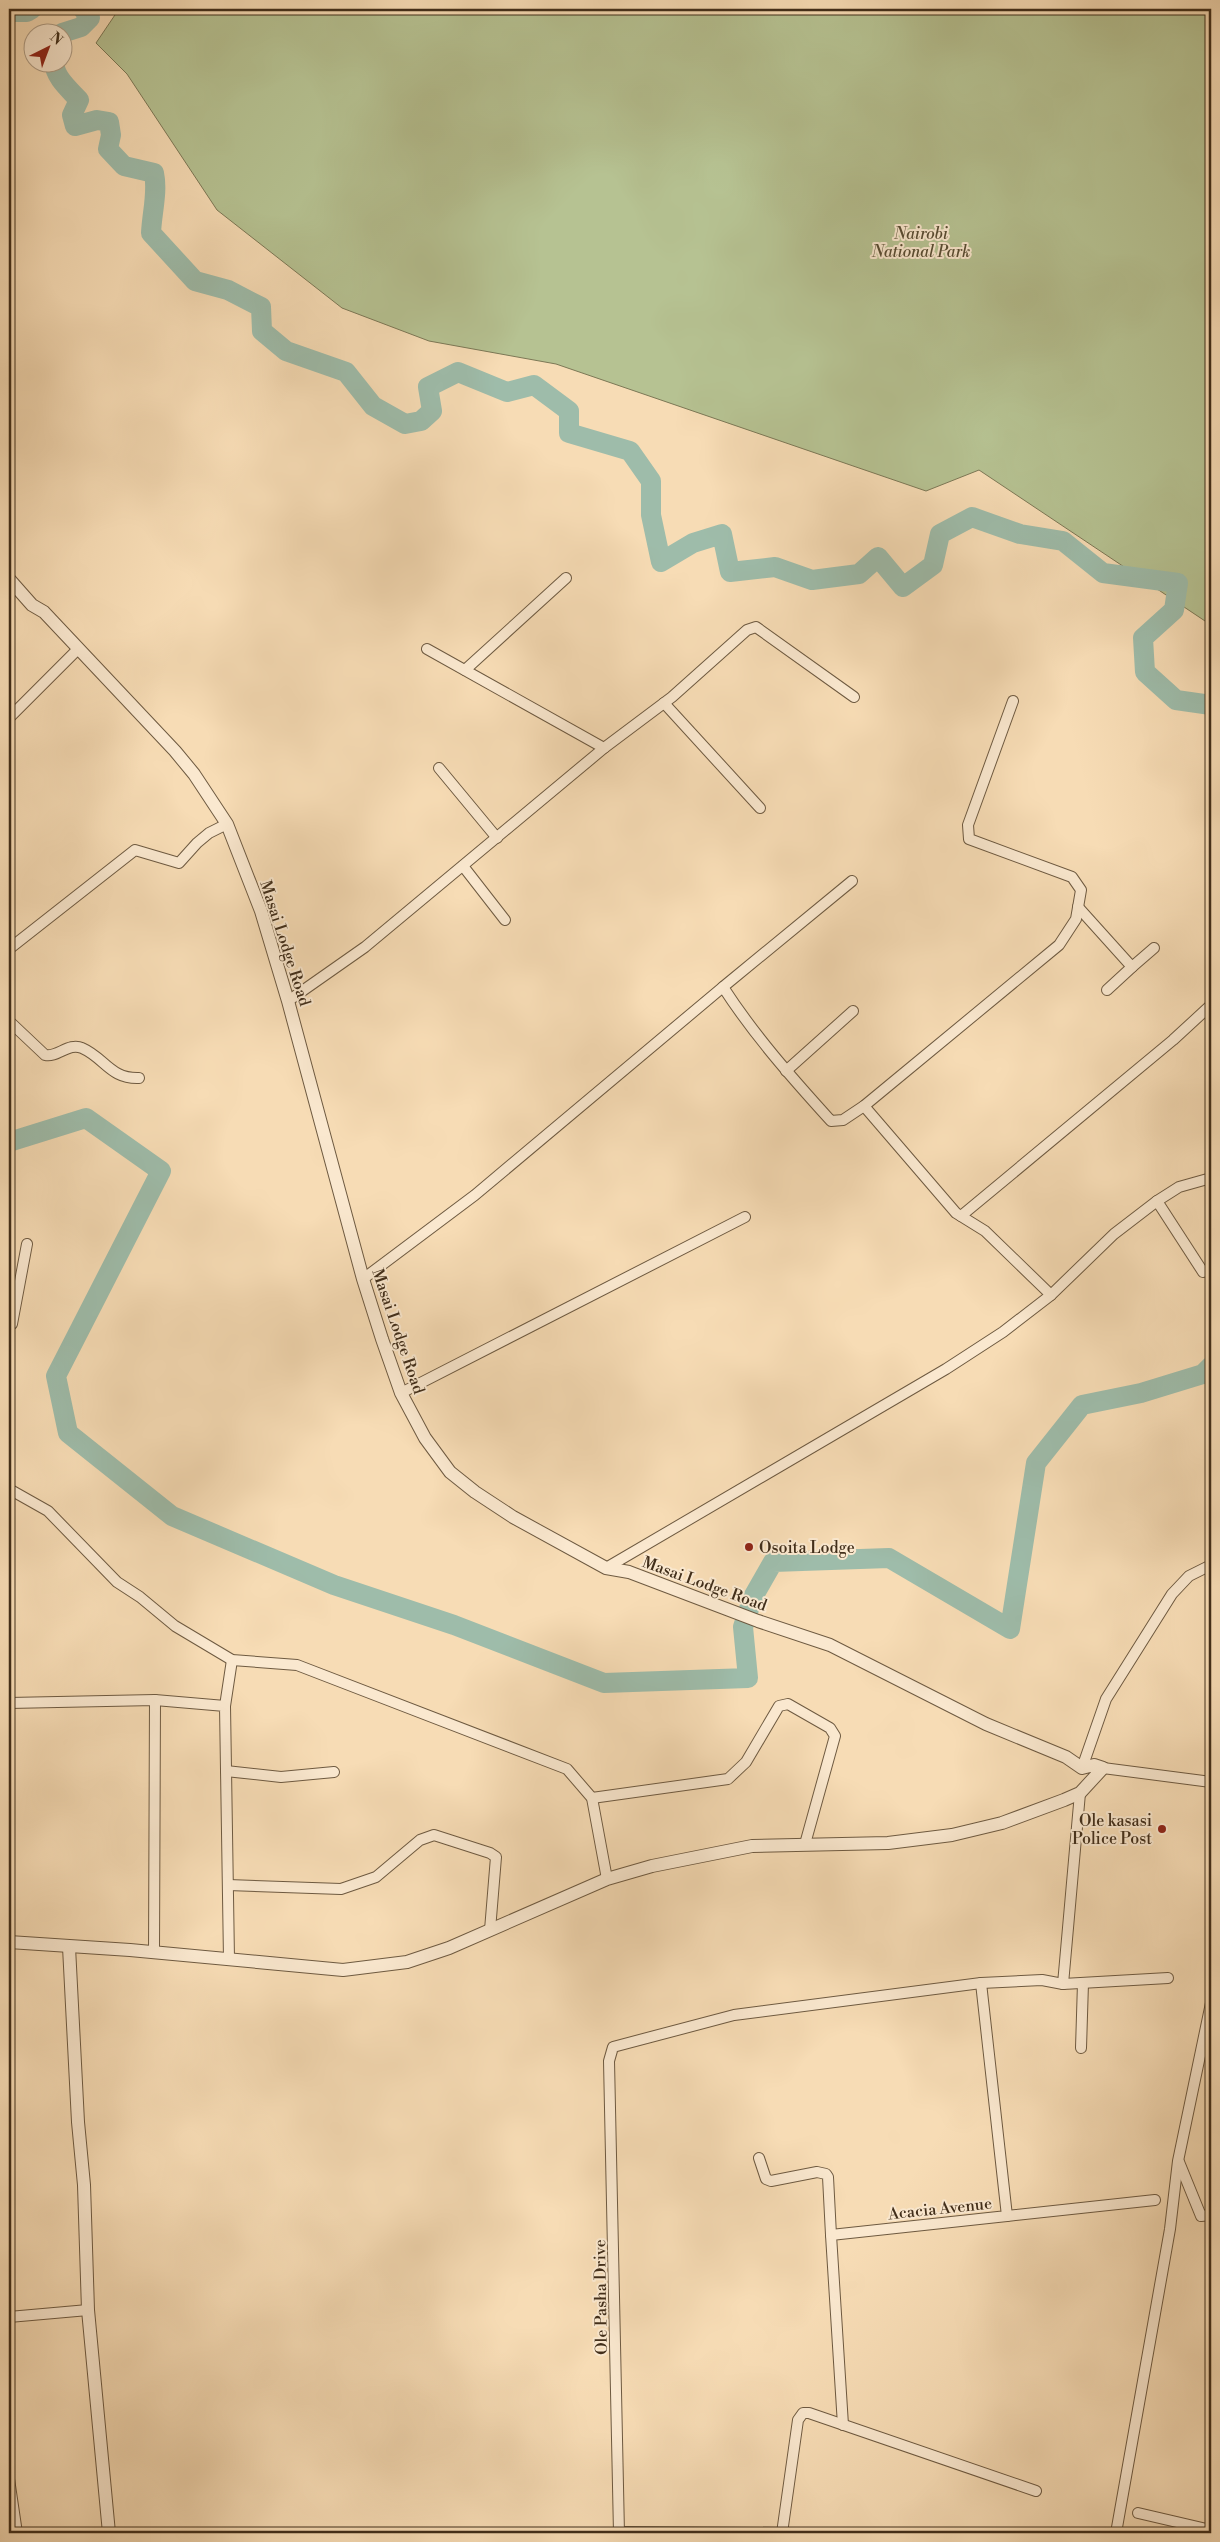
<svg xmlns="http://www.w3.org/2000/svg" width="1220" height="2542" font-family="'Libre Bodoni',serif">
	<rect width="100%" height="100%" fill="#f7dcb5"/>
	<filter id="stains"><feTurbulence type="fractalNoise" baseFrequency=".004" numOctaves="4"/><feColorMatrix values="0 0 0 0 .2 0 0 0 0 .09 0 0 0 0 .02 0 0 0 .5 -.17"/></filter>
	<radialGradient id="worn" r=".72"><stop offset=".6" stop-color="#630" stop-opacity="0"/><stop offset="1" stop-color="#630" stop-opacity=".3"/></radialGradient>
	<path fill="#b6c292" stroke="#7c7856" d="M119,9H1211V625L979,470L926,491L556,364L429,341L342,308L217,210L127,74L96,43Z"/>
	<g fill="none" stroke-linecap="round" stroke-linejoin="round">
		<g stroke="#9ebcaa" stroke-width="20">
			<path d="M10,9L13,12H27L32,9"/>
			<path d="M62,33L81,27L90,18L83,9"/>
			<path d="M54,62C55,78 69,89 79,100L72,115L75,126L97,120L109,122L111,135L108,149L124,166L154,173C158,192 152,212 151,233L195,281L228,290L261,307L262,331L286,351L346,372L373,406L405,424L421,421L432,411L428,387L458,372L507,392L534,385L569,411V433L630,451L651,481V515L661,562L693,543L722,534L730,572L775,567L812,580L859,574L878,557L903,587L933,565L940,534L972,517L1020,534L1063,541L1103,573L1178,583L1174,610L1143,638L1145,672L1176,700L1211,705"/>
			<path d="M9,1142L86,1118L161,1171L56,1376L68,1433L172,1516L334,1585L454,1625L604,1683L748,1678L743,1627L753,1597L773,1562L889,1558L1010,1629L1036,1463L1082,1405L1141,1393L1203,1374L1211,1366"/>
		</g>
		<defs>
			<g id="minor">
				<path d="M427,649L604,748"/>
				<path d="M465,670L566,578"/>
				<path d="M664,703L760,808"/>
				<path d="M9,718L78,649"/>
				<path d="M439,768L497,838"/>
				<path d="M463,866L505,920"/>
				<path d="M1078,907L1132,967L1154,948"/>
				<path d="M9,949L135,850L179,863L197,843L209,833L227,824"/>
				<path d="M723,987L852,881"/>
				<path d="M1107,990L1132,967"/>
				<path d="M288,1001L365,947L604,748L672,697L747,630L756,627L854,697"/>
				<path d="M9,1021L45,1055C57,1058 69,1042 82,1048C105,1058 110,1079 139,1078"/>
				<path d="M786,1071L853,1011"/>
				<path d="M864,1106L956,1213L985,1231L1051,1295"/>
				<path d="M1157,1201L1203,1272"/>
				<path d="M961,1216L1173,1040L1211,1005"/>
				<path d="M363,1279L475,1195L723,987C754,1035 792,1078 831,1121L843,1120L864,1106L1059,945L1076,919L1081,890L1072,877L969,839L968,825L1013,701"/>
				<path d="M9,1325L12,1324L27,1244"/>
				<path d="M401,1393L745,1217"/>
				<path d="M9,1489L48,1511L117,1582L140,1597L175,1626L232,1660L297,1665L567,1769L592,1798L607,1879"/>
				<path d="M606,1568L946,1369L1003,1332L1051,1295L1114,1234L1157,1201L1179,1187L1211,1178"/>
				<path d="M9,1703L155,1700L225,1706L229,1959"/>
				<path d="M225,1706L232,1660"/>
				<path d="M1082,1768L1106,1699L1172,1594L1189,1576L1211,1565"/>
				<path d="M1103,1768L1211,1782"/>
				<path d="M226,1771L281,1777L334,1772"/>
				<path d="M592,1798L728,1779L746,1762L779,1706L788,1704L830,1728L835,1736L805,1844"/>
				<path d="M228,1885L341,1889L376,1877L420,1840L434,1835L490,1853L496,1857L490,1930"/>
				<path d="M154,1952L155,1700"/>
				<path d="M1063,1984L1168,1978"/>
				<path d="M1081,2048L1083,1983"/>
				<path d="M759,2158L766,2179L771,2181L817,2172L826,2174L828,2177L831,2235"/>
				<path d="M1179,2162L1201,2216L1211,2215"/>
				<path d="M1007,2216L1155,2200"/>
				<path d="M9,2317L88,2310"/>
				<path d="M843,2425L831,2235L1007,2216L981,1983"/>
				<path d="M9,2479L17,2533"/>
				<path d="M1138,2513L1211,2530"/>
				<path d="M619,2532L784,2533"/>
				<path d="M619,2533L609,2061L613,2047L734,2015L981,1983L1042,1980L1063,1984L1080,1793"/>
				<path d="M782,2533L798,2420L803,2413H809L1036,2491"/>
				<path d="M1116,2533L1170,2229L1178,2161L1211,2003"/>
			</g>
			<g id="tertiary">
				<path d="M9,579L32,605L44,612L175,751L194,774L227,824L261,911L288,1001L363,1279L382,1339L401,1393L425,1438L450,1472L475,1492L513,1517L606,1568L629,1572L758,1621L830,1645L986,1724L1066,1757L1082,1768L1094,1765L1103,1768L1080,1793L1064,1800L1002,1823L952,1835L888,1843L752,1846L652,1866L607,1879L449,1948L407,1962L343,1970L130,1950L9,1942"/>
				<path d="M69,1947L78,2122L84,2185L88,2310L109,2533"/>
			</g>
		</defs>
		<use href="#minor" stroke="#6e5a41" stroke-width="12"/>
		<use href="#tertiary" stroke="#6e5a41" stroke-width="14"/>
		<use href="#minor" stroke="#fae8cf" stroke-width="10"/>
		<use href="#tertiary" stroke="#fae8cf" stroke-width="12"/>
	</g>
	<g fill="#8f2418" stroke="#fae8cf" stroke-width="2">
		<circle cx="749" cy="1547" r="5"/>
		<circle cx="1162" cy="1829" r="5"/>
	</g>
	<g text-anchor="middle" stroke-width="4" stroke-linejoin="round" paint-order="stroke">
		<g font-size="16" font-style="italic" fill="#584c32" stroke="#fae8cf">
			<text x="921" y="239">Nairobi<tspan x="921" dy="18">National Park</tspan></text>
		</g>
		<g font-size="16" fill="#412e1a" stroke="#fae8cf">
			<text transform="translate(286 943) rotate(72)" y="6">Masai Lodge Road</text>
			<text transform="translate(399 1331) rotate(71)" y="6">Masai Lodge Road</text>
			<text transform="translate(705 1583) rotate(20)" y="6">Masai Lodge Road</text>
			<text transform="translate(940 2208) rotate(-6)" y="6">Acacia Avenue</text>
			<text transform="translate(600 2297) rotate(-91)" y="6">Ole Pasha Drive</text>
		</g>
		<g font-size="16" fill="#412e1a" stroke="#fae8cf" text-anchor="start">
			<text x="759" y="1553">Osoita Lodge</text>
			<text x="1152" y="1826" text-anchor="end">Ole kasasi<tspan x="1152" dy="18">Police Post</tspan></text>
		</g>
	</g>
	<rect width="1220" height="2542" fill="none" stroke="#f7dcb5" stroke-width="30"/>
	<rect x="10" y="10" width="1200" height="2522" fill="none" stroke="#412e1a" stroke-width="2.5"/>
	<rect x="15" y="15" width="1190" height="2512" fill="none" stroke="#412e1a"/>
	<g transform="translate(48 48) rotate(42)"><circle r="24" fill="#fae8cf" stroke="#b09e87"/>
	<path d="M0-4L9 19L0 12L-9 19Z" fill="#8f2418"/>
	<text y="-8" font-size="14" font-weight="bold" text-anchor="middle" fill="#412e1a">N</text>
	</g>
	<rect width="100%" height="100%" filter="url(#stains)"/>
	<rect width="100%" height="100%" fill="url(#worn)"/>
</svg>
